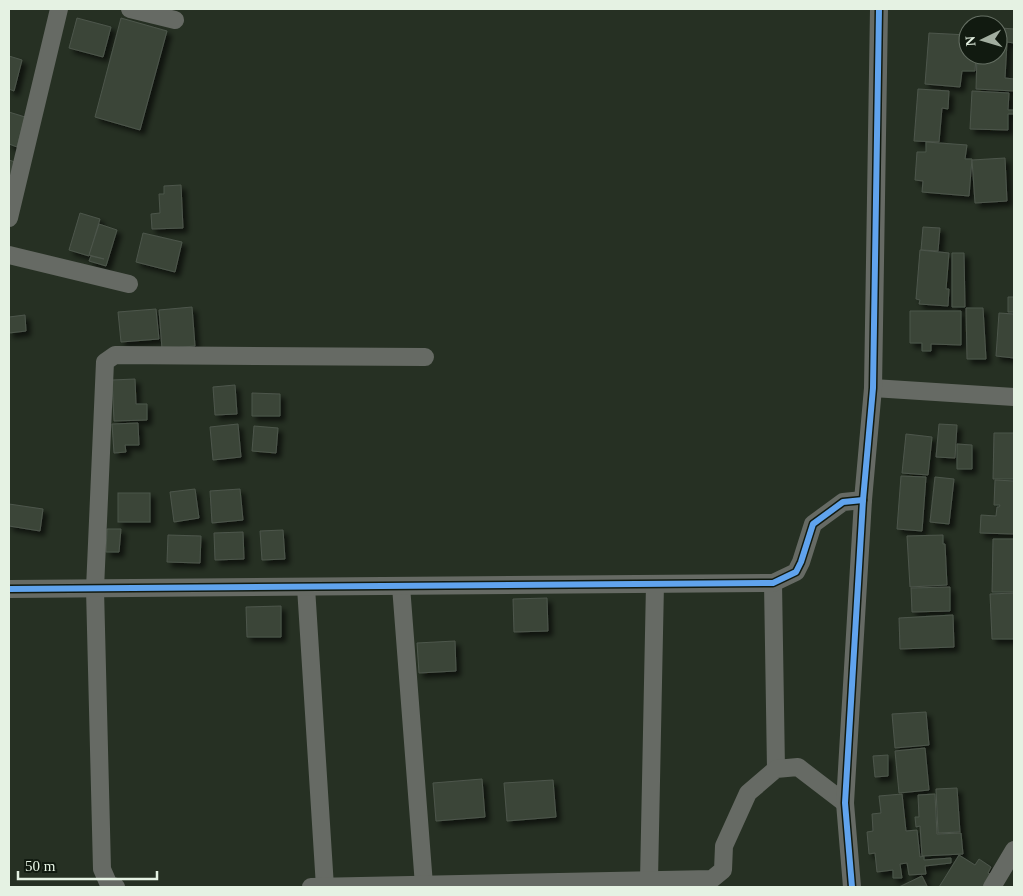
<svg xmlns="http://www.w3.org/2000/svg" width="1023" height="896" font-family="'Times New Roman',serif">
	<defs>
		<filter id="shadow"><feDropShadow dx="4.5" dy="4.5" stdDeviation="2.5" flood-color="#0009"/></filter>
	</defs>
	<rect width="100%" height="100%" fill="#263023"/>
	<g fill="#3b4539" stroke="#4d564b" filter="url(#shadow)">
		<path d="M77,18L111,27L103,57L69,48Z"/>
		<path d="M121,18L167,31L140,130L95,117Z"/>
		<path d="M1001,28L1014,29V43L1007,42L1005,78L1014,79V91L976,89L977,55H998V32H1001Z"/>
		<path d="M929,33L968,35V55H976L975,71H962L960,87L925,84Z"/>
		<path d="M9,56L22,60L14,91L9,89Z"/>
		<path d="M918,89L949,91L948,109L942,108L939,142L914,141Z"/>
		<path d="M972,91L1009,93L1008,110H1014V114H1008V130L970,129Z"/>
		<path d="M9,112L25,117L17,147L9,144Z"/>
		<path d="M926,142L967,145L965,159H972L969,196L922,192L923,181L915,180L917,152H926Z"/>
		<path d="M1005,158L1007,201L975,203L972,160Z"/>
		<path d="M9,160L15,162L9,187Z"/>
		<path d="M181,185L183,228L152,229L151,214L160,213L159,194H164V186Z"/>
		<path d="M80,213L100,219L89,256L69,250Z"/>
		<path d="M99,224L117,230L106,266L89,261L91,256L104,259L89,255Z"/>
		<path d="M923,227L940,228L938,251L921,250Z"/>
		<path d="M143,233L182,242L175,272L136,262Z"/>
		<path d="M920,250L949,253L946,289H949L948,306L919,304L920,300L916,299Z"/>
		<path d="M952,253H964L965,307H952Z"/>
		<path d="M1014,293V312H1008V297H1014Z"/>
		<path d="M192,307L195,346L162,349L159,310Z"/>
		<path d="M966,308H983L986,359H967Z"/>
		<path d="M156,309L159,339L121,342L118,312Z"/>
		<path d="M910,311H961V345L931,344V351H922V343H910Z"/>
		<path d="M999,313L1014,314V358L996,356Z"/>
		<path d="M25,315L26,331L9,333V317Z"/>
		<path d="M135,379L136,404H147V420L114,421L112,380Z"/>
		<path d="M235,385L237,414L215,415L213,387Z"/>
		<path d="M252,393L280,394V416H252Z"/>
		<path d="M138,423L139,445H125L126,452L114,453L112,424Z"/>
		<path d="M238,424L241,457L213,460L210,427Z"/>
		<path d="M939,424L957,425L955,458L936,457Z"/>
		<path d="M254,426L278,428L276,453L252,451Z"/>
		<path d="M994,433H1014V479H993Z"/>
		<path d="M906,434L932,437L928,475L902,473Z"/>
		<path d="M957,444L972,445V469H957Z"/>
		<path d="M901,476L926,477L922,531L897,529Z"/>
		<path d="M935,477L954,479L949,524L930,522Z"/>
		<path d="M995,480L1014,481V534L980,533L981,515L996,516L997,507H999L1000,505H994Z"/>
		<path d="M195,489L199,518L174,522L170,492Z"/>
		<path d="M240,489L243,520L212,523L210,491Z"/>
		<rect x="118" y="493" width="32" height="29"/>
		<path d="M9,504L43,509L40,531L9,526Z"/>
		<path d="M107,529H121L119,552H106Z"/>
		<path d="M283,530L285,559L262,560L260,531Z"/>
		<path d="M243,532L244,559L215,560L214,533Z"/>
		<path d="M168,535L201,536L200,563L167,562Z"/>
		<path d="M943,535V544H945L947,585L910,587L907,536Z"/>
		<path d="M993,539H1014V592H992Z"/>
		<path d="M950,587V611L912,612L911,588Z"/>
		<path d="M1014,593V639H992L990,594Z"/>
		<path d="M547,598L548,631L514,632L513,599Z"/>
		<path d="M281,606V637H247L246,607Z"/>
		<path d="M953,615L954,647L900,649L899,618Z"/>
		<path d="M455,641L456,671L419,673L417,643Z"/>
		<path d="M926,712L929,745L895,748L892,714Z"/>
		<path d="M925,748L929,790L899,793L895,751Z"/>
		<path d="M888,755V776L875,777L873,756Z"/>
		<path d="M482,779L485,817L436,821L433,783Z"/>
		<path d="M553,780L556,817L507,821L504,783Z"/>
		<path d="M957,788L960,832L938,833L936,789Z"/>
		<path d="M902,794L906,831L917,830L920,857L924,856V860L951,858V863L925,866L926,874L909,875L907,863L900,864L902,878H893V870L877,872L875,853L869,854L867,832L873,831L872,814L881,813L879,796Z"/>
		<path d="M935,794L937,834L961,833L963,854L922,856L920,826L916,827L915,817H919L918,795Z"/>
		<path d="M959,855L975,865L979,859L991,867L988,873L996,878L990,887H939Z"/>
		<path d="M922,876L927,886L899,887Z"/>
	</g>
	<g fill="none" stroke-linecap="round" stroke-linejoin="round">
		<g stroke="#666a64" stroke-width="18">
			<path d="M130,9L175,20"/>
			<path d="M9,218L59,9"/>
			<path d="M9,255L129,284"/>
			<path d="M873,388L1014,397"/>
			<path d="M773,583L776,769"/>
			<path d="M401,586L424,885"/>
			<path d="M306,587L325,887"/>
			<path d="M9,589L773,583L796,572L801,562L813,524L843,502L863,500"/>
			<path d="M649,880L655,584"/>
			<path d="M116,887L109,885L102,869L95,589L105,362L115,355L425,357"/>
			<path d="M311,887L712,879L723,870L724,846L748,793L776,769L798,767L845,803"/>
			<path d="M852,887L845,803L863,500L873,388L879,9"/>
			<path d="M992,887L1014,850"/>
		</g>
		<defs>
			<g id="cycleway">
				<path d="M9,589L773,583L796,572L801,562L813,524L843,502L863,500"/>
				<path d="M852,887L845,803L863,500L873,388L879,9"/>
			</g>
		</defs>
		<use href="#cycleway" stroke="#111a10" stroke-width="9"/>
		<use href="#cycleway" stroke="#60a3ed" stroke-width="6"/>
	</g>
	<rect width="1023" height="896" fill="none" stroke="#e5f2e3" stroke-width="20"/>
	<g transform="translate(983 40) rotate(265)"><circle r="24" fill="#111a10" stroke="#667064"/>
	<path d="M0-4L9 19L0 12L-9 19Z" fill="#a2aea0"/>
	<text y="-8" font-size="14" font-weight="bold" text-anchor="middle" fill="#e5f2e3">N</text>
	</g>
	<path d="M18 871v8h139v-8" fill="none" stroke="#e5f2e3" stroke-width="2.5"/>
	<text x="25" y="871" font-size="15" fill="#e5f2e3" stroke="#111a10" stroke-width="4" paint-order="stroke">50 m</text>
</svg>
